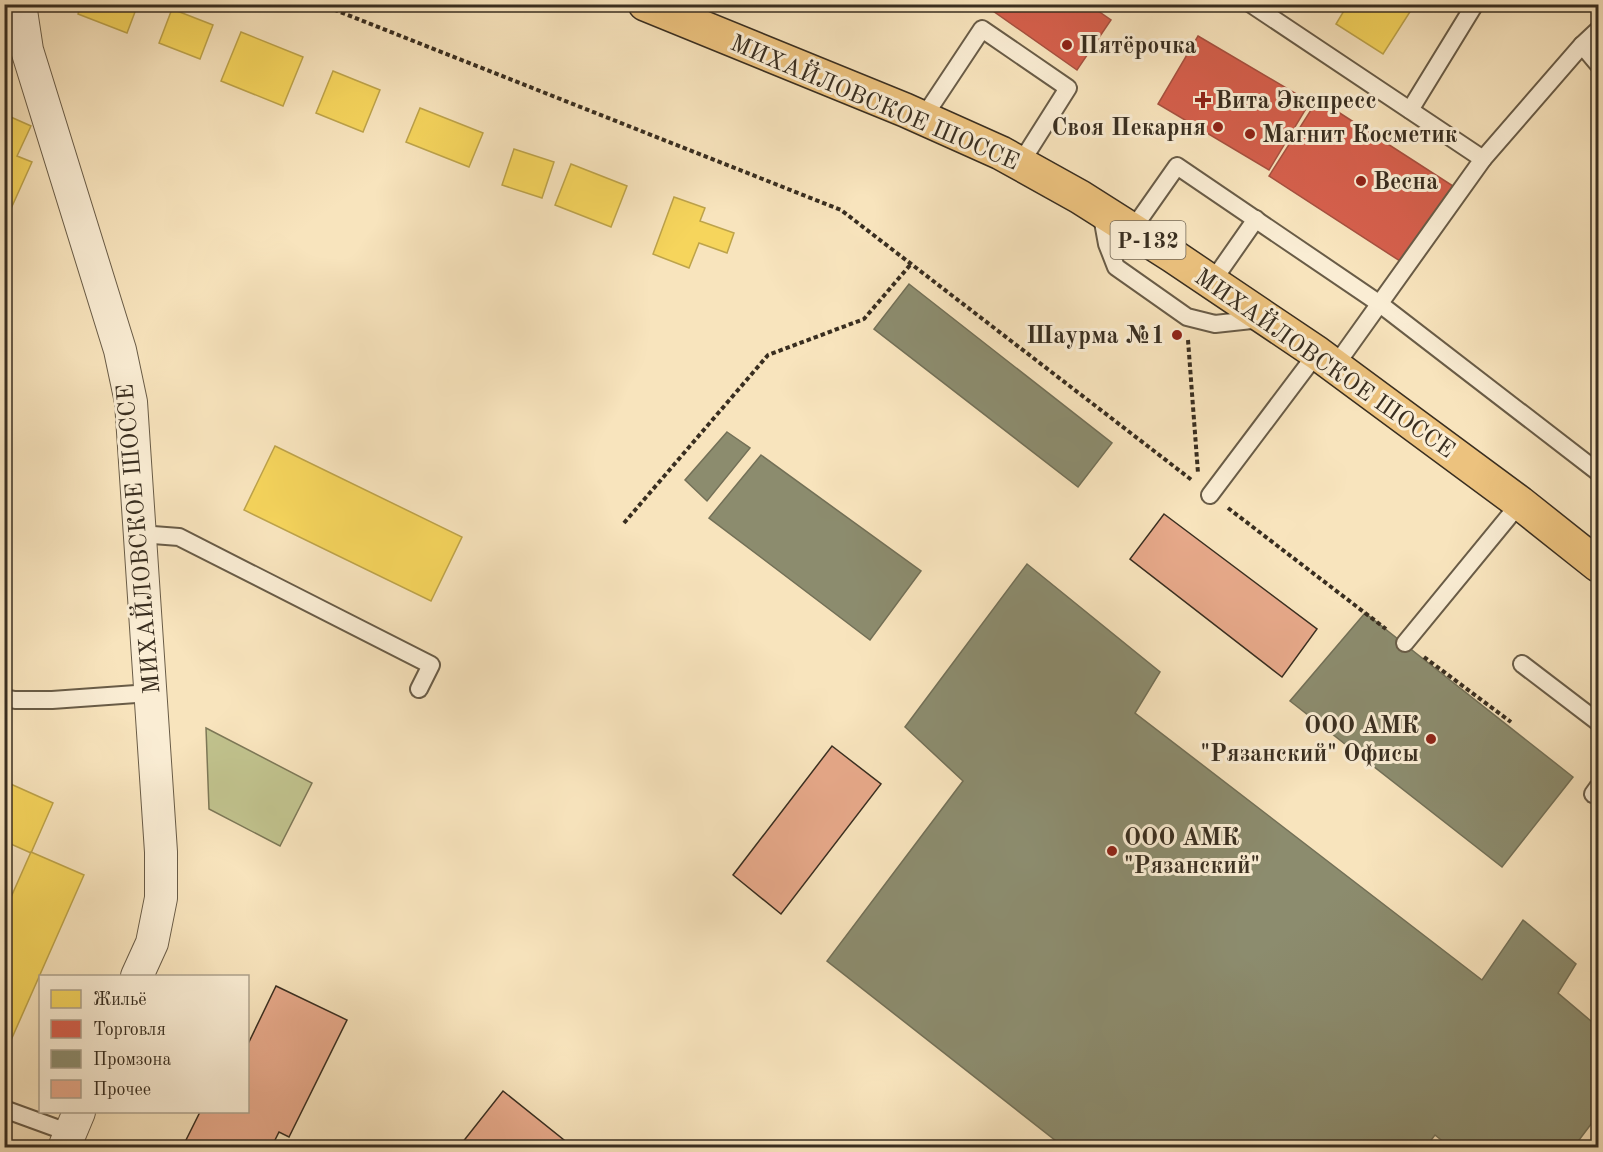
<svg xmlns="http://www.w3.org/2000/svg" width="1603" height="1152" font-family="'Old Standard TT',serif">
	<rect width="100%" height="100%" fill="#f8e4bd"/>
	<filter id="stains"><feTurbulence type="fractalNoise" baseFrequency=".00333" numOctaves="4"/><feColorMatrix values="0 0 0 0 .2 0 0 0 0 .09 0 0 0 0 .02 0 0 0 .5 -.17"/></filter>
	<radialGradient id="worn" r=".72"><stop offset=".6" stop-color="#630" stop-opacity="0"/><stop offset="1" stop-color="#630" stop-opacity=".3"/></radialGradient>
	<path fill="#c1c38e" stroke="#7d7857" stroke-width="1.5" d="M206,728L312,783L280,846L209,809Z"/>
	<g fill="#f6d55c" stroke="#bda34a" stroke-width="1.5">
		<path d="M81,4H138L127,33L78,14Z"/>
		<path d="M1348,4H1415L1383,54L1336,24Z"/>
		<path d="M172,9L213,25L200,59L159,43Z"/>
		<path d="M241,32L303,57L283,106L221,81Z"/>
		<path d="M333,71L380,90L363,132L316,113Z"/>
		<path d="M420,108L483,133L469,167L406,142Z"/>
		<path d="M4,114L31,126L17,156L32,162L5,222Z"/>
		<path d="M514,149L554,162L542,198L502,185Z"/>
		<path d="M571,164L627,186L611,227L555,205Z"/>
		<path d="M674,197L705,208L700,221L734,233L727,253L699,243L689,268L653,254Z"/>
		<path d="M275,446L462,537L431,601L244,510Z"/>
		<path d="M4,781L53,803L31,853L4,841Z"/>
		<path d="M31,852L84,875L4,1056V913Z"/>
	</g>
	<g fill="#d6604d" stroke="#a75140" stroke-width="1.5">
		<path d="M983,4H1088L1111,20L1077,70Z"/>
		<path d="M1198,36L1310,102L1269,170L1158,104Z"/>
		<path d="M1318,99L1453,186L1403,263L1269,176Z"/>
	</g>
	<g fill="#8c8c6e" stroke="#737057" stroke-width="1.5">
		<path d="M909,284L1112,443L1078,487L874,329Z"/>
		<path d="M727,432L750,448L707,501L685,480Z"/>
		<path d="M761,455L921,571L870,640L709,518Z"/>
		<path d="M1027,564L1160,672L1135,713L1482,980L1523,920L1576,964L1558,993L1598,1027V1115L1573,1148H1451L1435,1135L1425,1148H1065L827,961L963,781L905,727Z"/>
		<path d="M1365,613L1573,777L1502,867L1290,701Z"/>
	</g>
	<g fill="#e7a98a" stroke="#392e20" stroke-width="1.5">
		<path d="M1164,514L1317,629L1282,677L1130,559Z"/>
		<path d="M832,746L881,784L781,914L733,875Z"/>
		<path d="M276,986L347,1020L289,1137L279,1132L271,1148H182L200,1112H248V1044Z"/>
		<path d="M503,1091L574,1148H458Z"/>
	</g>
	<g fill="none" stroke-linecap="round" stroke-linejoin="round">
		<defs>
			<g id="service">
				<path d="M1251,4L1483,159L1335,366"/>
				<path d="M1582,45L1598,64"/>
				<path d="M1410,110L1475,4"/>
				<path d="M923,118L982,29L1068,88L1020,164"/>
				<path d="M1483,159L1582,45L1598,30"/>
				<path d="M1101,211L1107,244L1116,267L1187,317L1215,324L1261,319"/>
				<path d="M1132,230L1177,166L1380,304L1598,472"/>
				<path d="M1212,282L1256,219"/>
				<path d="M1210,495L1317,353"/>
				<path d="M140,534L179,537L431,665L419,689"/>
				<path d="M1405,643L1520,503"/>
				<path d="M1522,664L1598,722"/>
				<path d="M4,698L15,700H52L150,693"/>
				<path d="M1593,794L1598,787"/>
				<path d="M4,1109L70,1133"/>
			</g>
			<g id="minor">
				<path d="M20,4L27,50L120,350L131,402L161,852V898L152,943L137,976"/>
				<path d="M64,1148L79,1112"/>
			</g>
			<path id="primary" d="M645,4L905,110L1001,153L1080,197L1173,256L1317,353L1520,503L1598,565"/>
		</defs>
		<use href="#service" stroke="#695c47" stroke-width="20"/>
		<use href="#minor" stroke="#695c47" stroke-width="34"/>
		<use href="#primary" stroke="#392e20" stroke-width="36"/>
		<g stroke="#392e20" stroke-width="4" stroke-dasharray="4.5 3" stroke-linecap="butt">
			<path d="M320,4L841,210L1193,481"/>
			<path d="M1188,340L1198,473"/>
			<path d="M1228,508L1386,629"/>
			<path d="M624,523L768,355L864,319L911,264"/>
			<path d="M1424,657L1511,722"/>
		</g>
		<use href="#service" stroke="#faedd4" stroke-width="16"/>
		<use href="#minor" stroke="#faedd4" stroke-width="32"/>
		<use href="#primary" stroke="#ecc27e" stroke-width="33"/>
	</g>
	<g fill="#8f2418" stroke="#faedd4" stroke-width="2">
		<circle cx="1067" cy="45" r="6"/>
		<path d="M1200 91h6v6h6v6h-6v6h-6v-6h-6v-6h6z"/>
		<circle cx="1218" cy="127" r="6"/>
		<circle cx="1250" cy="134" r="6"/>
		<circle cx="1361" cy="181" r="6"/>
		<circle cx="1177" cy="335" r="6"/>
		<circle cx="1431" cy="739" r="6"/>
		<circle cx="1112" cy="851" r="6"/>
	</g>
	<g text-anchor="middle" stroke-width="6" stroke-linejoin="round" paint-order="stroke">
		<rect fill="#faedd4" stroke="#736756" stroke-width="1.5" x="1110.5" y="221" width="75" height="38" rx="4.5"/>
		<g font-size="22" font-weight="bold" fill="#392e20">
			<text x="1148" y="248">Р-132</text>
		</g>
		<g font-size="24" font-weight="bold" fill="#392e20" stroke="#faedd4" text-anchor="start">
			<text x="1079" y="53">Пятёрочка</text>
			<text x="1215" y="108">Вита Экспресс</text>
			<text x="1206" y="135" text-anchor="end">Своя Пекарня</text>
			<text x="1262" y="142">Магнит Косметик</text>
			<text x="1373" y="189">Весна</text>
			<text x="1165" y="343" text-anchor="end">Шаурма №1</text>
			<text x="1419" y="733" text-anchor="end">ООО АМК<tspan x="1419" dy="28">"Рязанский" Офисы</tspan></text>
			<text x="1124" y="845">ООО АМК<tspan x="1124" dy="28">"Рязанский"</tspan></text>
		</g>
		<g font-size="24" fill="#392e20" stroke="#faedd4">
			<text transform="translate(875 102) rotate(23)" y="8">МИХАЙЛОВСКОЕ ШОССЕ</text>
			<text transform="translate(1325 363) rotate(35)" y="8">МИХАЙЛОВСКОЕ ШОССЕ</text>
			<text transform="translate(138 539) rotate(-95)" y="8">МИХАЙЛОВСКОЕ ШОССЕ</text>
		</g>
	</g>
	<rect width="1603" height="1152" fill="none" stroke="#f8e4bd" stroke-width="24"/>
	<rect x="6" y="6" width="1591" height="1140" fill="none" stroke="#392e20" stroke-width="3"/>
	<rect x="12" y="12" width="1579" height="1128" fill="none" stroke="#392e20" stroke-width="1.5"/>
	<rect x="39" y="975" width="210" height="138" fill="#faedd4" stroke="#ada18c" stroke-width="1.5"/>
	<rect x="51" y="990" width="30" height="18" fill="#f6d55c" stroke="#ada18c" stroke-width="1.5"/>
	<text x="93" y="1005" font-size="18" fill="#392e20">Жильё</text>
	<rect x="51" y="1020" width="30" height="18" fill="#d6604d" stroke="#ada18c" stroke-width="1.5"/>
	<text x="93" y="1035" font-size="18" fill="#392e20">Торговля</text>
	<rect x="51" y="1050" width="30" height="18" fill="#8c8c6e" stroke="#ada18c" stroke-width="1.5"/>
	<text x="93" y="1065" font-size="18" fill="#392e20">Промзона</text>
	<rect x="51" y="1080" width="30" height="18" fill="#e7a98a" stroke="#ada18c" stroke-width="1.5"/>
	<text x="93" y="1095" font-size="18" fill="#392e20">Прочее</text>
	<rect width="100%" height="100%" filter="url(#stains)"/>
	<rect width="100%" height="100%" fill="url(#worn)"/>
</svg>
